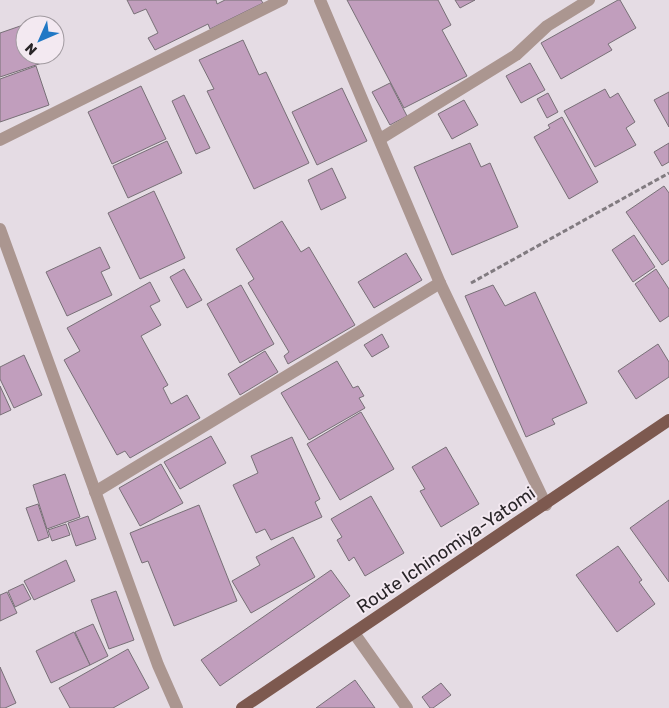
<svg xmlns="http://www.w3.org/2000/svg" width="669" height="708" font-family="Rubik,sans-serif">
	<rect width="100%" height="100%" fill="#e5dce4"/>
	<g fill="#c19ebd" stroke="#787077">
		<path d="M127,0H216L217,4L225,0H261L263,3L210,29L208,24L155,50L148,38L158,33L146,9L134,14Z"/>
		<path d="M347,0H438L451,25L442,30L467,76L404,108Z"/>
		<path d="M455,0H475L460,8Z"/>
		<path d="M618,0H620L636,28L608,44L612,50L561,79L541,43Z"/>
		<path d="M29,23L30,25H25V55H40L42,63L0,77V33Z"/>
		<path d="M243,40L259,75L266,72L309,163L254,189L207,91L214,89L199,60Z"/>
		<path d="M530,63L545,90L521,103L506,76Z"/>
		<path d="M36,66L49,105L0,122V79Z"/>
		<path d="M390,83L407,116L390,125L372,92Z"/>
		<path d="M141,86L166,139L112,164L88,112Z"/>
		<path d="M342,88L367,141L317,165L292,112Z"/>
		<path d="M605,89L610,98L618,93L635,122L626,128L636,145L595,167L564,111Z"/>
		<path d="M669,92V127L654,100Z"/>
		<path d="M548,93L558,112L547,118L537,99Z"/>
		<path d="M184,95L210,148L196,154L172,101Z"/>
		<path d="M464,100L478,125L452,139L438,114Z"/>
		<path d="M562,117L598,182L569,199L534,137L550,128L548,125Z"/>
		<path d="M167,141L182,173L128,198L113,166Z"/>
		<path d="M470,143L481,167L490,163L518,227L452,255L414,167Z"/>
		<path d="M669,143V162L662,166L654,152Z"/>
		<path d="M332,168L346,198L321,210L308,180Z"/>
		<path d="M664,186L669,193V260L662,265L626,212Z"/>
		<path d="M154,191L185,258L140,279L108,213Z"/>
		<path d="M282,221L301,252L309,247L355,325L288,364L284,356L289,352L248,283L254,279L236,249Z"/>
		<path d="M634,235L655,267L633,282L612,250Z"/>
		<path d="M100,247L110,268L101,272L112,295L67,316L46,272Z"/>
		<path d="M406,253L422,280L374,308L358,282Z"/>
		<path d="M184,269L202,300L187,308L170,277Z"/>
		<path d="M656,269L669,289V316L660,322L635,284Z"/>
		<path d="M150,282L160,301L150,306L161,325L141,336L168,385L163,388L171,404L187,395L200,418L130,458L125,451L117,455L64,360L80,351L67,328Z"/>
		<path d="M241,285L274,344L240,363L207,304Z"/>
		<path d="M493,285L505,306L535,292L587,403L552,419L555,424L526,437L465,296Z"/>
		<path d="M382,334L389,347L372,357L364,345Z"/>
		<path d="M658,344L669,362V377L636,399L618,371Z"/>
		<path d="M265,351L278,372L240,395L228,374Z"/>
		<path d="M24,355L42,395L14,408L0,379V367Z"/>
		<path d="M337,361L353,388L358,386L364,396L359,398L365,408L309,440L281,393Z"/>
		<path d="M0,386L11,410L0,415Z"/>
		<path d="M361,412L394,469L340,500L307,444Z"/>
		<path d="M211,436L226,463L180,489L164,462Z"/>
		<path d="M292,437L320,499L315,502L322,517L271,540L265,529L256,533L233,485L258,473L251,456Z"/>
		<path d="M446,447L479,504L441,527L420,491L425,489L412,467Z"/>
		<path d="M161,464L183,503L140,526L119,488Z"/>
		<path d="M65,474L80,517L47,529L33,485Z"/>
		<path d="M371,496L404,553L365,576L354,557L349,561L337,540L342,537L331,519Z"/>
		<path d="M669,500V582L630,528Z"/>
		<path d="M38,504L49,537L38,541L26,508Z"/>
		<path d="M199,505L237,601L174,626L148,561L142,563L130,533Z"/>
		<path d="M88,516L96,539L76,546L68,523Z"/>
		<path d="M66,524L70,535L52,541L48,530Z"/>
		<path d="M293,537L315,577L251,613L232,581L260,565L256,557Z"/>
		<path d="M618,546L642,580L639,582L655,604L617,632L576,575Z"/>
		<path d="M66,560L75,581L34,600L24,581Z"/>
		<path d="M331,570L350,596L220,686L201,660Z"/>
		<path d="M23,584L31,599L15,607L8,591Z"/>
		<path d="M116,591L134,640L109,649L91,600Z"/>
		<path d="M7,592L17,613L0,621V595Z"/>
		<path d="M93,624L108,656L90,665L75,632Z"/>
		<path d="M74,632L90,665L51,683L36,651Z"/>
		<path d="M128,649L149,688L113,708H70L59,688Z"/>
		<path d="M0,667L16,703L5,708H0Z"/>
		<path d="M355,680L375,708H316Z"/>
		<path d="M441,683L451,695L433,708H430L422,697Z"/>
	</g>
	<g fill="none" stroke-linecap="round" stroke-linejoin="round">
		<path stroke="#817b80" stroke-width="3" stroke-dasharray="5 2.5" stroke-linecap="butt" d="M471,283L669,173"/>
		<g stroke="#ab9690" stroke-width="12">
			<path d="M320,0L440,283L546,505"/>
			<path d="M380,139L516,55L547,26L589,0"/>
			<path d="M0,140L282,0"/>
			<path d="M0,229L158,665L177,708"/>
			<path d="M95,492L440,283"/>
			<path d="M354,633L407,708"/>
		</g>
		<path stroke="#7d594f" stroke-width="12" d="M242,708L669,420"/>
	</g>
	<g text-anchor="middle" stroke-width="4" stroke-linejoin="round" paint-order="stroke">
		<g font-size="18" fill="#292528" stroke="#f3e9f1">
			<text transform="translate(446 550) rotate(-34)" y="6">Route Ichinomiya-Yatomi</text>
		</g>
	</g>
	<g transform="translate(40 40) rotate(225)"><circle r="24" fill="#f3e9f1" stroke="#a29ba1"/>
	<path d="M0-4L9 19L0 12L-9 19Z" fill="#2178c5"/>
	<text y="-8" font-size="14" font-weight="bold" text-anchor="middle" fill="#292528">N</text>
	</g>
</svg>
